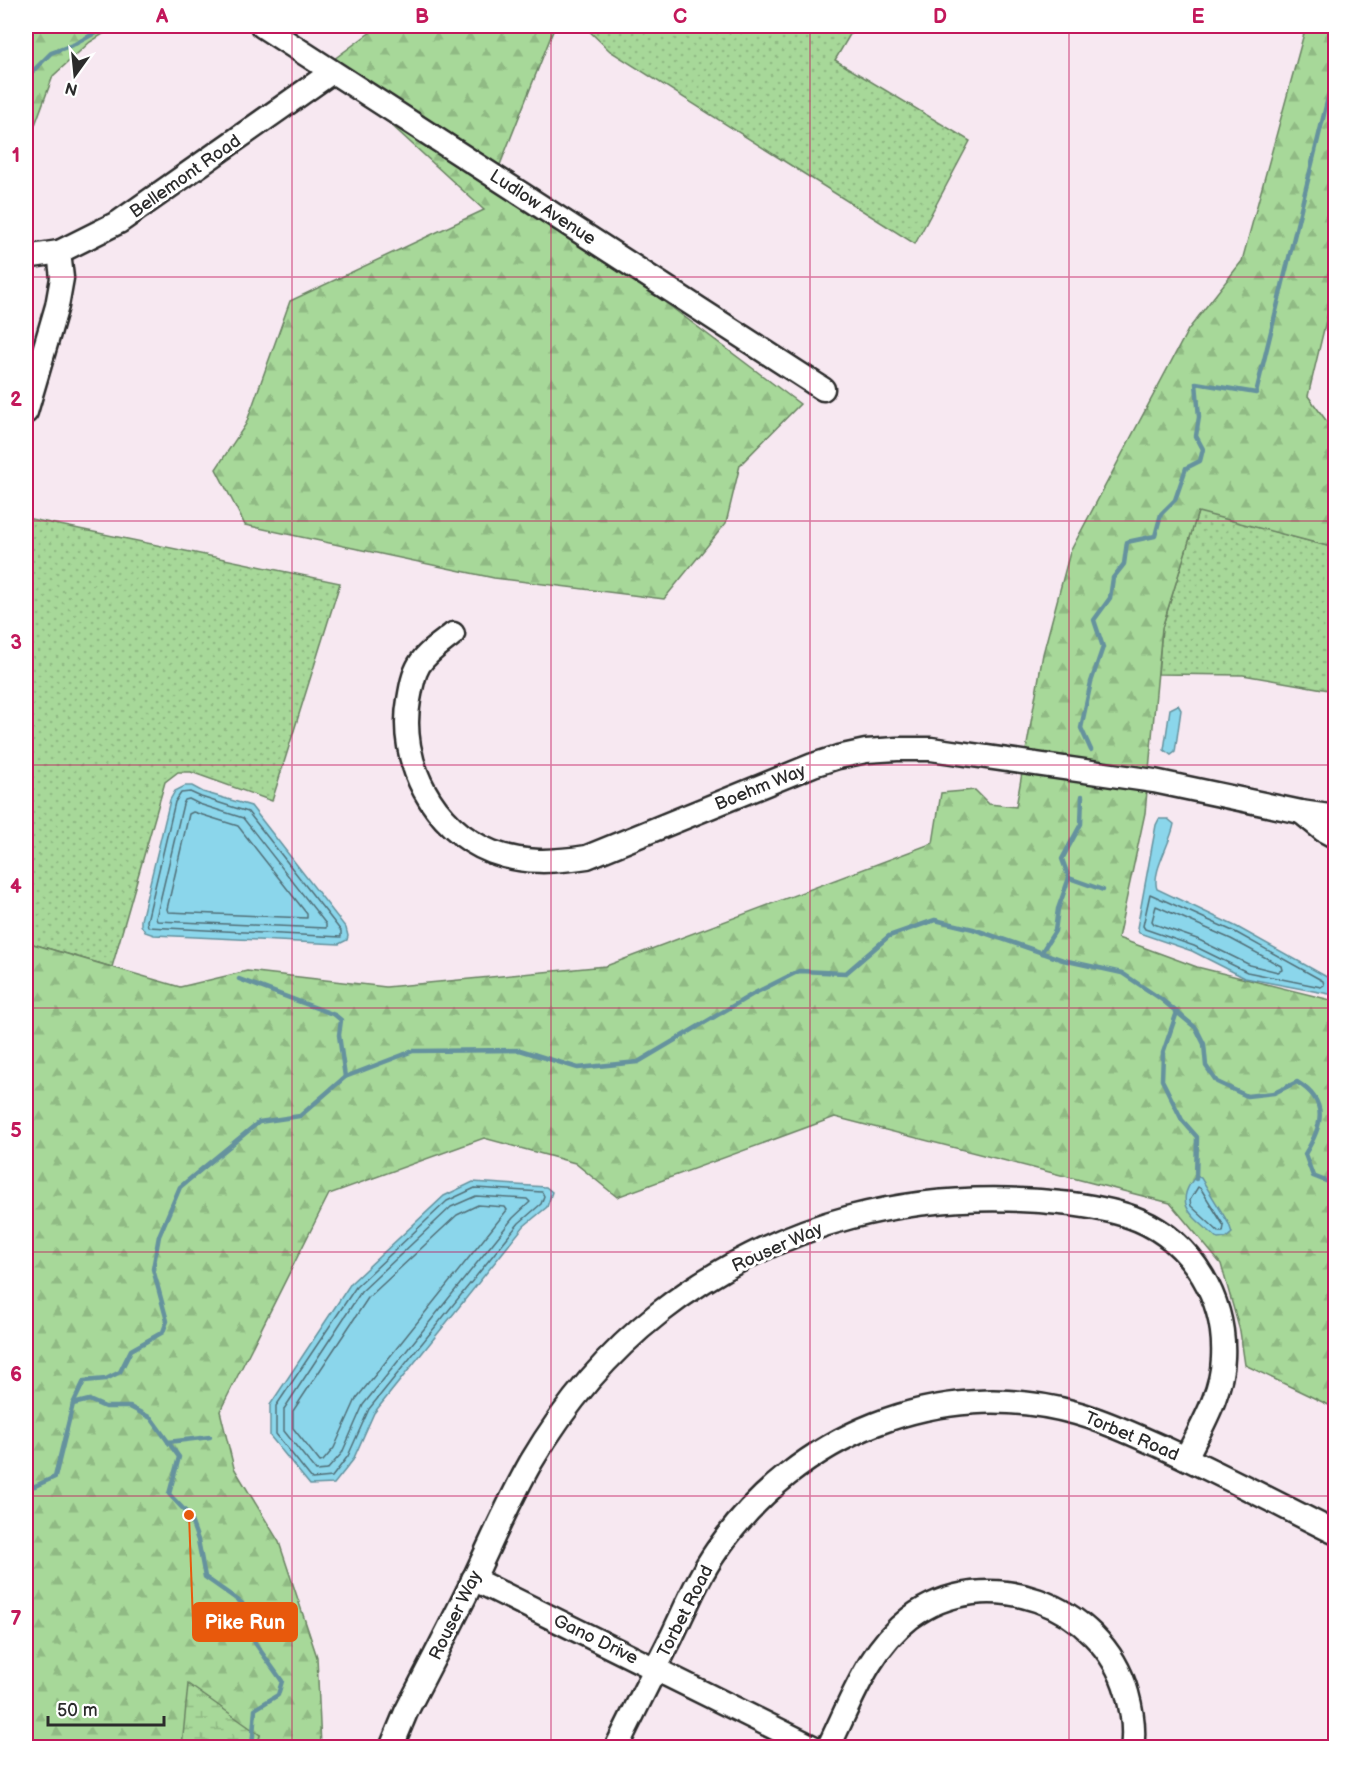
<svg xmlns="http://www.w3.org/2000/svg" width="1361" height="1773" font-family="'Balsamiq Sans',sans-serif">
	<defs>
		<pattern id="grass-dots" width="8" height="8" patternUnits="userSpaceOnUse" patternTransform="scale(1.5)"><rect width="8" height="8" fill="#a7d899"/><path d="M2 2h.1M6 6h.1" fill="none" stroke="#90ba84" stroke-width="1.8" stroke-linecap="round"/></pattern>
		<pattern id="forest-firs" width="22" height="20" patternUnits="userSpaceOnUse" patternTransform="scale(1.5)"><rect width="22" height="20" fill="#a7d899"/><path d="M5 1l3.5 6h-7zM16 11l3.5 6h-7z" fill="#90ba84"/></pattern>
		<pattern id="wetland-marsh" width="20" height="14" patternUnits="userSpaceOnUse" patternTransform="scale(1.5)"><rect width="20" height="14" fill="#a7d899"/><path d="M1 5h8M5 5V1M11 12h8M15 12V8" fill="none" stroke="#90ba84"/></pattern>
	</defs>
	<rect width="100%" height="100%" fill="#f7e8f1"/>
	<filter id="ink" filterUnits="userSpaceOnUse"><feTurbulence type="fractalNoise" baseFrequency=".0167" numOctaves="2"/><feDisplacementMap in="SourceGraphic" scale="12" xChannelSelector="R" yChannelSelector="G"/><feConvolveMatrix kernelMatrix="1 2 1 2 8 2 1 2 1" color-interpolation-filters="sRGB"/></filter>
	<g filter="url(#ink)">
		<g fill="url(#grass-dots)" stroke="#698262" stroke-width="1.5">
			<path d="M584,26H855L835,60L970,141L915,244L610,51Z"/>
			<path d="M1198,511L1335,548V691L1243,675L1158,674L1162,628Z"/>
			<path d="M26,518L340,583L272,801L191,772H178L165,782L112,967L26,942Z"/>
		</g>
		<g fill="url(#forest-firs)" stroke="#698262" stroke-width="1.5">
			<path d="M26,26H116L90,42L53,76L32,133L26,134Z"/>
			<path d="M379,26H555L496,175L800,404L740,465L726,523L664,599L494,578L245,525L216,469L246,424L290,301L484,210L326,65Z"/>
			<path d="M1306,26H1335V283L1308,396L1328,423L1335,425V548L1198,512L1162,628L1145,813L1118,938L1197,967L1335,1001V1408L1245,1365L1240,1331L1221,1264L1170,1203L835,1117L617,1197L575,1163L484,1138L329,1194L220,1411L234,1468L279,1542L317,1657L321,1747H257L260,1735L183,1744L182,1747H26V942L180,987L247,971L386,987L606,966L933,843L941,793L975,790L989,804L1016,807L1043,654L1070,552L1188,330L1242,261Z"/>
		</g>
		<path fill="url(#wetland-marsh)" stroke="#698262" stroke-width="1.5" d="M188,1684L260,1735L257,1747H182Z"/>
		<g fill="#8bd6eb" stroke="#65929e" stroke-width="1.5">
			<path d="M1178,705L1181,710L1175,752L1171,755L1164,750L1170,709Z"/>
			<path d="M185,786H192L203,792L251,806L346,928L348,936L347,940L339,944L154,935L145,932L141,925V920L170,800L175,791Z"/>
			<path d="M1159,819H1168L1174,824C1171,843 1151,872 1157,889L1237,927L1334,981L1335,995L1245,978L1192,951L1139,933L1137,928L1156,825Z"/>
			<path d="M1196,1176L1201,1178L1229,1224L1232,1233L1226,1238L1218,1239C1196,1218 1170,1206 1196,1176Z"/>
			<path d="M473,1182L546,1187L552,1192L547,1207L524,1226L374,1413L353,1460L334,1484L310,1485L270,1436V1405L351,1283L444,1196Z"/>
		</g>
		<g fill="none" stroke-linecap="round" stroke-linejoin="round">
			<g stroke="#516f78" stroke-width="1.5">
				<path d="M190,792L201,797L248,812L341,931V937L148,927L147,921L175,802L181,793Z"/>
				<path d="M189,799L199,804L243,818L326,924V928L157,921L156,918L183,804L185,800Z"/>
				<path d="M193,812L238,826L307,914V918L168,912L167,909L189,814Z"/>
				<path d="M1150,894L1235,932L1323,981L1324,985L1321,987L1247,972L1194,946L1145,929L1143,926Z"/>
				<path d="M1156,906L1231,939L1281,966L1282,970L1278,972L1250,965L1197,939L1154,924L1152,921Z"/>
				<path d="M1198,1187L1201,1189L1224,1226L1223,1232H1219L1191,1206L1190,1200Z"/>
				<path d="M475,1188L542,1192L544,1196L541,1204L519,1223L369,1409L348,1456L332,1477L312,1479L276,1434V1406L356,1287L447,1201Z"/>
				<path d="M476,1196L527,1199L530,1202L513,1218L363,1405L342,1453L327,1470L316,1471L284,1431V1409L361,1292L451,1207Z"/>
				<path d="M478,1205L505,1207L507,1210L356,1399L334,1448L323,1461L320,1462L293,1428V1411L368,1298L457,1215Z"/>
			</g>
			<g stroke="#65929e" stroke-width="4.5">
				<path d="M26,78L51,53L75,44L108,26"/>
				<path d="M1091,750L1081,728L1091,682L1103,647L1094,620L1110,598L1113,578L1124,564L1127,542L1155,536L1161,514L1175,500L1186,468L1200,461L1203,449L1196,436L1199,417L1196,383L1256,393L1336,65"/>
				<path d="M1069,878L1103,890"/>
				<path d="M1041,953L1055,931L1058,909L1069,878L1062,859L1081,824L1082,796"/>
				<path d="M239,979L335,1015L341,1020L339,1035L345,1077"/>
				<path d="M1177,1012L1163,1053L1162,1080L1182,1120L1197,1137L1196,1179"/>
				<path d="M73,1404L84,1381L106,1379L120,1372L131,1350L163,1332L167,1321L153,1269L159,1236L180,1187L259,1122L300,1116L345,1077L413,1051L520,1050L578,1068L638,1062L753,994L799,971L846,973L889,936L935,920L973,929L1063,960L1122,973L1161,999L1196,1028L1204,1044L1206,1066L1217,1082L1247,1096L1274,1093L1297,1082C1330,1102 1322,1126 1305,1154L1313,1176L1331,1183L1336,1180"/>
				<path d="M168,1442L210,1437"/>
				<path d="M26,1487L35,1486L55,1477L73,1404L89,1400L105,1407H130L151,1418L179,1457L169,1494L189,1515L198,1540L205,1577L242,1603L255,1643L282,1681L278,1695L255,1709L252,1748"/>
			</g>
			<defs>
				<g id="minor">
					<path d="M262,26L823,389"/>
					<path d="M26,257L59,252L119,222L332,72"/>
					<path d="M26,412L57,306L62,278L59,252"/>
					<path d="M453,634C442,643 427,652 419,665C413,675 411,688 409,700C398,761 433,829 492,852C524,864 554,862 587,857L813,765L838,757L866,751L897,749H931L1154,781L1301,812L1336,817"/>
					<path d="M1301,812L1323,830L1336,837"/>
					<path d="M473,1579L815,1748"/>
					<path d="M391,1748L406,1712C429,1667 453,1622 475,1576C493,1538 510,1499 531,1462C564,1406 608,1353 659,1313C715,1269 782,1235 851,1217C924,1198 997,1195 1071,1204C1094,1207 1118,1211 1139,1220C1193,1243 1226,1300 1223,1358C1222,1394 1201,1427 1186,1458"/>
					<path d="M616,1748C635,1710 653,1673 672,1636C686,1607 698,1577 717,1550C797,1435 939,1375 1076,1413C1106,1421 1134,1435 1162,1447C1221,1474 1278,1504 1336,1533"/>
					<path d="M828,1748C851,1702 868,1650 910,1618C986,1561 1102,1603 1127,1693C1132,1711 1135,1730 1132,1748"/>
				</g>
			</defs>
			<use href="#minor" stroke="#2b2b2b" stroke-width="27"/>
			<use href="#minor" stroke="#fff" stroke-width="22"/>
		</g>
	</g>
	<path fill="none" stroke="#c2185b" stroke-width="1.5" stroke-opacity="0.55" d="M292,26V1748M551,26V1748M810,26V1748M1069,26V1748M26,277H1336M26,521H1336M26,765H1336M26,1008H1336M26,1252H1336M26,1496H1336"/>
	<g text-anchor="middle" stroke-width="6" stroke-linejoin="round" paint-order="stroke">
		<g font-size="18" fill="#2b2b2b" stroke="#fff">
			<text transform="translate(185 176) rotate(-35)" y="6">Bellemont Road</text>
			<text transform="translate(543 207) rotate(33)" y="6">Ludlow Avenue</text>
			<text transform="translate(760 787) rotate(-22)" y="6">Boehm Way</text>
			<text transform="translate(777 1247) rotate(-24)" y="6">Rouser Way</text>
			<text transform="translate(1132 1436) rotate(23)" y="6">Torbet Road</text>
			<text transform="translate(685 1611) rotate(-63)" y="6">Torbet Road</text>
			<text transform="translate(455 1615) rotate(-64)" y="6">Rouser Way</text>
			<text transform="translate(596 1639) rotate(26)" y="6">Gano Drive</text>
		</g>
	</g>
	<path fill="none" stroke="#e8590c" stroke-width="2" d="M189 1515L193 1622"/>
	<circle fill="#e8590c" stroke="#fff" stroke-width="2" cx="189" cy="1515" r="6"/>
	<rect fill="#e8590c" stroke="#e8590c" stroke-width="2" x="193" y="1603" width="104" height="38" rx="6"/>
	<g font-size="20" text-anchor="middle" font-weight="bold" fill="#fff">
		<text x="245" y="1629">Pike Run</text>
	</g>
	<rect width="1361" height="1773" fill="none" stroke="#fff" stroke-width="66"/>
	<g transform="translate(75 75) rotate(195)" stroke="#ffffff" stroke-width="4.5" paint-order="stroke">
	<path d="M0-4.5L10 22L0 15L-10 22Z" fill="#2b2b2b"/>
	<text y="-9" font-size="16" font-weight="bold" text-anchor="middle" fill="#2b2b2b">N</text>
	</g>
	<path d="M48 1716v9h116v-9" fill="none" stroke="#2b2b2b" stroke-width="3"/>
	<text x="57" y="1716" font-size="18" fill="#2b2b2b" stroke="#ffffff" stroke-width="4.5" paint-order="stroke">50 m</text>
	<rect x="33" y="33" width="1295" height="1707" fill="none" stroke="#c2185b" stroke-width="2"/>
	<g font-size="20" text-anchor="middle" font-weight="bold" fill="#c2185b">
		<text x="162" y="23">A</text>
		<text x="422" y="23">B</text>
		<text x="680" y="23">C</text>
		<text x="940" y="23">D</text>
		<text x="1198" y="23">E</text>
		<text x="16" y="162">1</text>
		<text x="16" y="406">2</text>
		<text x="16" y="649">3</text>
		<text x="16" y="893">4</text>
		<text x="16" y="1137">5</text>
		<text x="16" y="1381">6</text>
		<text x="16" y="1625">7</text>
	</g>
</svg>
